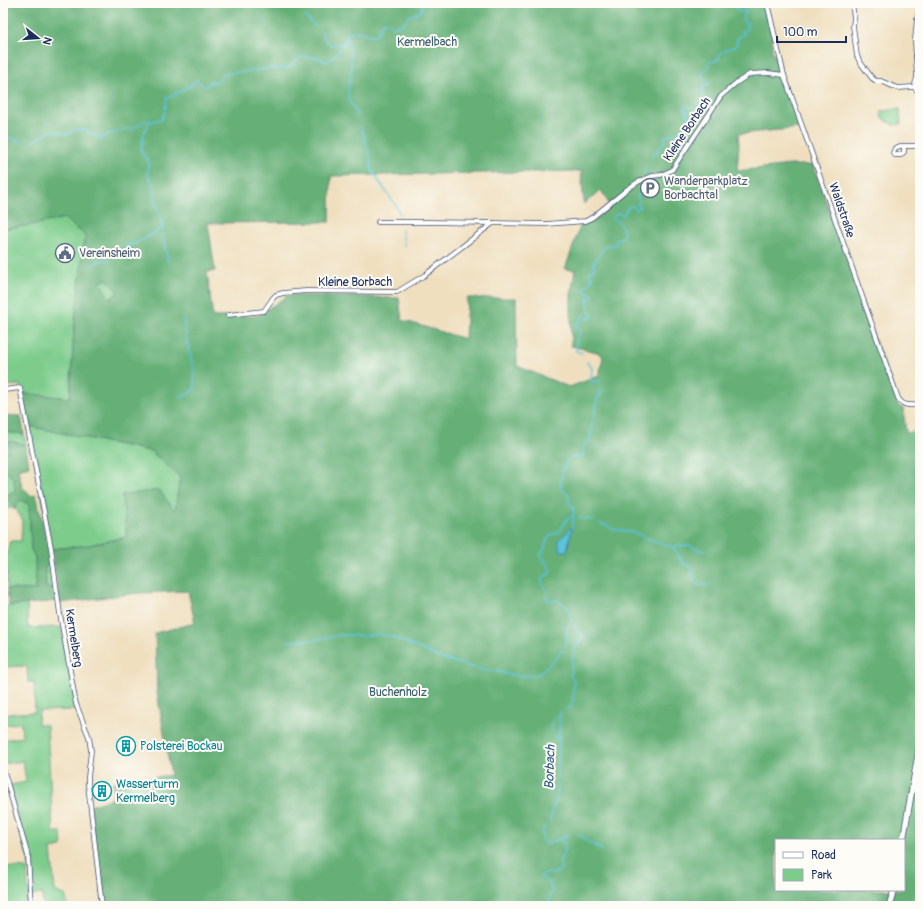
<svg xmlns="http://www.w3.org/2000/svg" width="923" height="909" font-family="Pangolin,sans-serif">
	<rect width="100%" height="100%" fill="#fdfcf7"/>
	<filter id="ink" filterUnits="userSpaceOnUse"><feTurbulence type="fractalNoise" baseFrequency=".025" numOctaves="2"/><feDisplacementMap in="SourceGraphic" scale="8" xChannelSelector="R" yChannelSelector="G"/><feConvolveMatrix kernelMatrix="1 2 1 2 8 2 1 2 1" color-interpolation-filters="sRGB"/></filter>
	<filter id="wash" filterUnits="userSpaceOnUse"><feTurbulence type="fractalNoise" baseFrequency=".012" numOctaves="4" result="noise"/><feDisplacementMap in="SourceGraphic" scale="16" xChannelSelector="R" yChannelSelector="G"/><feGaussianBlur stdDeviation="0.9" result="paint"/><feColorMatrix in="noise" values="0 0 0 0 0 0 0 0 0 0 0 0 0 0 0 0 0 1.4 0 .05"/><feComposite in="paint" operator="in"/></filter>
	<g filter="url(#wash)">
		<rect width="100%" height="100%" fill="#efdfbf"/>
		<g fill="#7dcc8c" stroke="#4c7e75">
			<path d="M900,109L901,124L893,125L881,117V111Z"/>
			<path d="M64,218L85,235L74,329L70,398L22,393L20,385L3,386V229L37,224Z"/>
			<path d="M108,278L118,293L110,299L100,283Z"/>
			<path d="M28,426L151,451L180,477L175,511L122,496L127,537L89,545L52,549Z"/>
			<path d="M3,432L24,434L26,445L9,441L8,452H3Z"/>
			<path d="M3,472H7L14,478L15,491L7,495L29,503L31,549L35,557L36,590L7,589L6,555L10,541H21L22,519L15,508H3Z"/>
			<path d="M52,564L55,588H46L45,566Z"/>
			<path d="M27,604L28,628L61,627L77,710L39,711L38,724L47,725L53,832H61L62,847L51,849L55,891L65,895L68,906H43L42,894L32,896L31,873L10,785L26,782L23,761L3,764V740L22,737L21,723L3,725V714L35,712L34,682H28L27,666L3,667V607Z"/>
			<path d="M7,867L27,868L29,906H3V868Z"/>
		</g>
		<g fill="#66b078" stroke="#40706b" fill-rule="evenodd">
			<path d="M3,3H765L772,34V50L800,128L738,134L739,145L737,171L790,165H813L899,407L903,408L906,433L920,431V906H104L90,806L113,798V782L171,775L157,692L155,633L195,623L188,591L138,593L60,603L52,549L89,545L127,537L122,495L159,490L175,511L180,477L151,451L28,426L22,393L70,398L74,329L85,235L64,218L37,224L3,229ZM581,171L584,204L601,190L610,206L593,222L581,224L565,269L575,270L571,295V346L597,352L603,357L599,376L569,387L517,366L516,298H467L465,339L402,320L399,298L288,295L258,316L213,317L207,272L215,271L208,223L330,222L331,176ZM107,278L118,293L110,299L100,283ZM776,840H904V890H776Z"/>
			<path d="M3,415L21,416L24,434L3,432Z"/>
			<path d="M9,441L26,445L29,466L18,469L22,487L32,496L36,494L52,564L45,566L46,588H55L57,601L9,606L7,589L36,590L35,557L31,550L29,504L20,500L15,508L6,498L7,495L15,491L14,478L7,472H3V452H8Z"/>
		</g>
		<path fill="#5cc3d8" stroke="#3c799b" d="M569,528H572L567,551H560L558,540L567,532Z"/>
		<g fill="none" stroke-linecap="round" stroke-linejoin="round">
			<g stroke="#5cc3d8" stroke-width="1.5">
				<path d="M305,16L315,26"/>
				<path d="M321,31L326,41L332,45L345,43"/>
				<path d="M347,37C350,49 352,62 351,74C350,82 347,88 348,96C349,104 356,108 357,116"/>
				<path d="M150,122L144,133L141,152L148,160L149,164L147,173L154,187L157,210L162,223L163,239L168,262"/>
				<path d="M360,126L363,133L369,153L372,171L396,206L400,215"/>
				<path d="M3,137L12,138L21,142"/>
				<path d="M32,142C39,139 46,134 52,130L66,134L77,130H85L101,139L109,134L120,132L126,129H133L144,121H153L162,119L165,111L167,98L174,96L177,92H181L188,86L190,87L196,80L205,87L207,86L211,81L216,82L224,74L273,68C281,70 288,70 294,63C295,62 296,60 298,58C301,56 312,59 317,57L327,62C337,55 345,44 348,33C358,27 367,38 377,34L383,22L388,23L393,27L403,25L408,17L421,11L423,3"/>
				<path d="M652,158L660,147L665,142L664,137L676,133L689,123L687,112L684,108L685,106H691L697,111L703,112V107L705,106L704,103L703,87L704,85L707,86L710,82L709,80H704L702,75L703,72L707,69L709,62L718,60L720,54L724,51L736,46L738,38L745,34L742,31L747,29L748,23L743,21V16L746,13L744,11L739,12L737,10V3"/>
				<path d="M644,168L645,174"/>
				<path d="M402,230L404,245"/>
				<path d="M124,245L132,244"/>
				<path d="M92,265L99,261L110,260L134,244L155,233L160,228L162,224"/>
				<path d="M582,353L576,351L577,337L579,335L580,330L575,325L580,322L582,316L589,319L593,317C589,313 587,305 588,299L593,297V295L585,292L584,290L593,278L590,275V272L595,267L593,264L594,262L606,245H615L617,239L623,237L624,231L619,222L612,219L618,213L623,215L628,207L634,206L635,210L638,209L640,207L638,204L639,202L638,196L641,185L644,184L646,182"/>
				<path d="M587,362L592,368L591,381H599L600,391L602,393L597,400L594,417"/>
				<path d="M181,398L192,392L195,387L194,371L187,343L183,316"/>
				<path d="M579,518L593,520"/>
				<path d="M600,524L608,526L612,529L636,533L646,538L673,547L683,563L691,567L695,583L698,585H710"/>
				<path d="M572,528L574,508L569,503V496L561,489C560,482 563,460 572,457C575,456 580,457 584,455L583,446L590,440L593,420"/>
				<path d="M673,547L688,545L704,551"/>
				<path d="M571,621L569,609L560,601L548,600L546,597L547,591L542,583V578L549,574L550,568L540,554L543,552L548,538L551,535L559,532L567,519L574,515"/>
				<path d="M288,641L311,640L341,635L364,636L381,634L398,639L440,658L486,671H494L518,676L535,675L538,674L557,658L561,651H565"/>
				<path d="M565,647L567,628L571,620"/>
				<path d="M567,709L571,708L573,698L574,682L570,674L572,672C571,654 572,652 583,638L581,633L578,632L575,627"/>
				<path d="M558,739L554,737L551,727L555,716L559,715"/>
				<path d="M550,821L553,807L557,799L560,712"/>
				<path d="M545,826C540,833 542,838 546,844L559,839C562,841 565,843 565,846C566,852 561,856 560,861C560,865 563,870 558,872C552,875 545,872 540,876L549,883L552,890L548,906"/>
				<path d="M578,835C586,837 586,842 592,845C596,847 598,848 602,850"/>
				<path d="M559,839L568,835"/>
			</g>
		</g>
	</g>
	<g filter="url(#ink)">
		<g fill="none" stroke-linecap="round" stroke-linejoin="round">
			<defs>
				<g id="minor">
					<path d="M767,3L784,75L898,398C903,407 911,405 920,405"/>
					<path d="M852,3L854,18L853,26L857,56L860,62L872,78L876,81H881L897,88L914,87"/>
					<path d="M920,9L917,19L915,40L917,78L914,87L920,94"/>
					<path d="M904,146V152L901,155H895L893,153L895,148L900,146H920"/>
					<path d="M378,222H427L493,223"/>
					<path d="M228,315L264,311L273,298L276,295L283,293L306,291L397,292L425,275L493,223L546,224L586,221L593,217L626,190L638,182L652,176L661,175L672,170L721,96L736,83L750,74L768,73L784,75"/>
					<path d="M4,390L20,388L51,548L60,614L71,676L76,704L89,737L91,751L88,777V785L102,906"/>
					<path d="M3,768L28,856L31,906"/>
				</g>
				<g id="secondary">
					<path d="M903,840L920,744"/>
					<path d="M889,906L894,890"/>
				</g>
			</defs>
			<use href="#minor" stroke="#3b496d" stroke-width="5.5"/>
			<use href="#secondary" stroke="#3b496d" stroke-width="7"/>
			<use href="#minor" stroke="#fff" stroke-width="4"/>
			<use href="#secondary" stroke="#fff" stroke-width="5.5"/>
		</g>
	</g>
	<defs>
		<symbol id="parking-ring" viewBox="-11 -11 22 22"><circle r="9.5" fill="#fdfcf7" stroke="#5c6f8a" stroke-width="1.5"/><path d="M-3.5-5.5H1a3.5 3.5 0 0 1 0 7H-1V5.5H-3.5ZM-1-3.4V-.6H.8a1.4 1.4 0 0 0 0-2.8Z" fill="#5c6f8a"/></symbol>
		<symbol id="civic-ring" viewBox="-11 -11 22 22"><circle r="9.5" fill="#fdfcf7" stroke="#5c6f8a" stroke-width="1.5"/><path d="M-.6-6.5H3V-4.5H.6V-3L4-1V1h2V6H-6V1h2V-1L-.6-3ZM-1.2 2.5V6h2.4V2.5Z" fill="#5c6f8a"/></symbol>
		<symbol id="building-ring" viewBox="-11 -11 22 22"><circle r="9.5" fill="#fdfcf7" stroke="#0f9aa8" stroke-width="1.5"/><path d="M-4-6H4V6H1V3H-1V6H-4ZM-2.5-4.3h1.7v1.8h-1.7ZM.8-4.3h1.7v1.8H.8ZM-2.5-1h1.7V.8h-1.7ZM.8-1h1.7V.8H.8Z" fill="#0f9aa8"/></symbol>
	</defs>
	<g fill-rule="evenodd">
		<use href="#parking-ring" x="639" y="177" width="22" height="22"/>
		<use href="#civic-ring" x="54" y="242" width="22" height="22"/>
		<use href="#building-ring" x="115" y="735" width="22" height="22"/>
		<use href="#building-ring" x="91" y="780" width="22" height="22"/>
	</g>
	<g text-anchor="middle" stroke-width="4" stroke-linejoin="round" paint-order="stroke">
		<g font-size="12" fill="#385e6c" stroke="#fdfcf7">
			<text x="427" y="46">Kermelbach</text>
			<text x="398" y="696">Buchenholz</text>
		</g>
		<g font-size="12" fill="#1b2f5e" stroke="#fdfcf7">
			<text transform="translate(687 129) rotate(-56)" y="4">Kleine Borbach</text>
			<text transform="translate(842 210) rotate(71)" y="4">Waldstraße</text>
			<text x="355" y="286">Kleine Borbach</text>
			<text transform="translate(74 638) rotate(81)" y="4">Kermelberg</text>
		</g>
		<g font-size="12" fill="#4e5e75" stroke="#fdfcf7" text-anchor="start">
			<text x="664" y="185">Wanderparkplatz<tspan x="664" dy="14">Borbachtal</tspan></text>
			<text x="79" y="257">Vereinsheim</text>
		</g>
		<g font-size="12" fill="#0d838f" stroke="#fdfcf7" text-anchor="start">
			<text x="140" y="750">Polsterei Bockau</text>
			<text x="116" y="788">Wasserturm<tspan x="116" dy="14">Kermelberg</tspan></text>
		</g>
		<g font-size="13" font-style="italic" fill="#2e5b83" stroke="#fdfcf7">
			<text transform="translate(549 767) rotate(-88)" y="5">Borbach</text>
		</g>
	</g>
	<rect width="923" height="909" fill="none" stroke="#fdfcf7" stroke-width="16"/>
	<rect x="775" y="839" width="130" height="52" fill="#fdfcf7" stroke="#a3aaba"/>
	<rect x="783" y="852" width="20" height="6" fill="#ffffff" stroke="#a3aaba"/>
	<text x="811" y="859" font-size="12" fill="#1b2f5e">Road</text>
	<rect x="783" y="869" width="20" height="12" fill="#7dcc8c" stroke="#a3aaba"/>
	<text x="811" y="879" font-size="12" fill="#1b2f5e">Park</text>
	<g transform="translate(38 38) rotate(107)" stroke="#fdfcf7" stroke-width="3" paint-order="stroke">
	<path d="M0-3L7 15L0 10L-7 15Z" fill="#1b2f5e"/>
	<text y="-6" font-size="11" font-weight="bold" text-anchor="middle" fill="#1b2f5e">N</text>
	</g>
	<path d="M777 36v6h69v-6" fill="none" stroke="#1b2f5e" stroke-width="2"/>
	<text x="783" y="36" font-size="12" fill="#1b2f5e" stroke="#fdfcf7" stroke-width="3" paint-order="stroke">100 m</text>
</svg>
